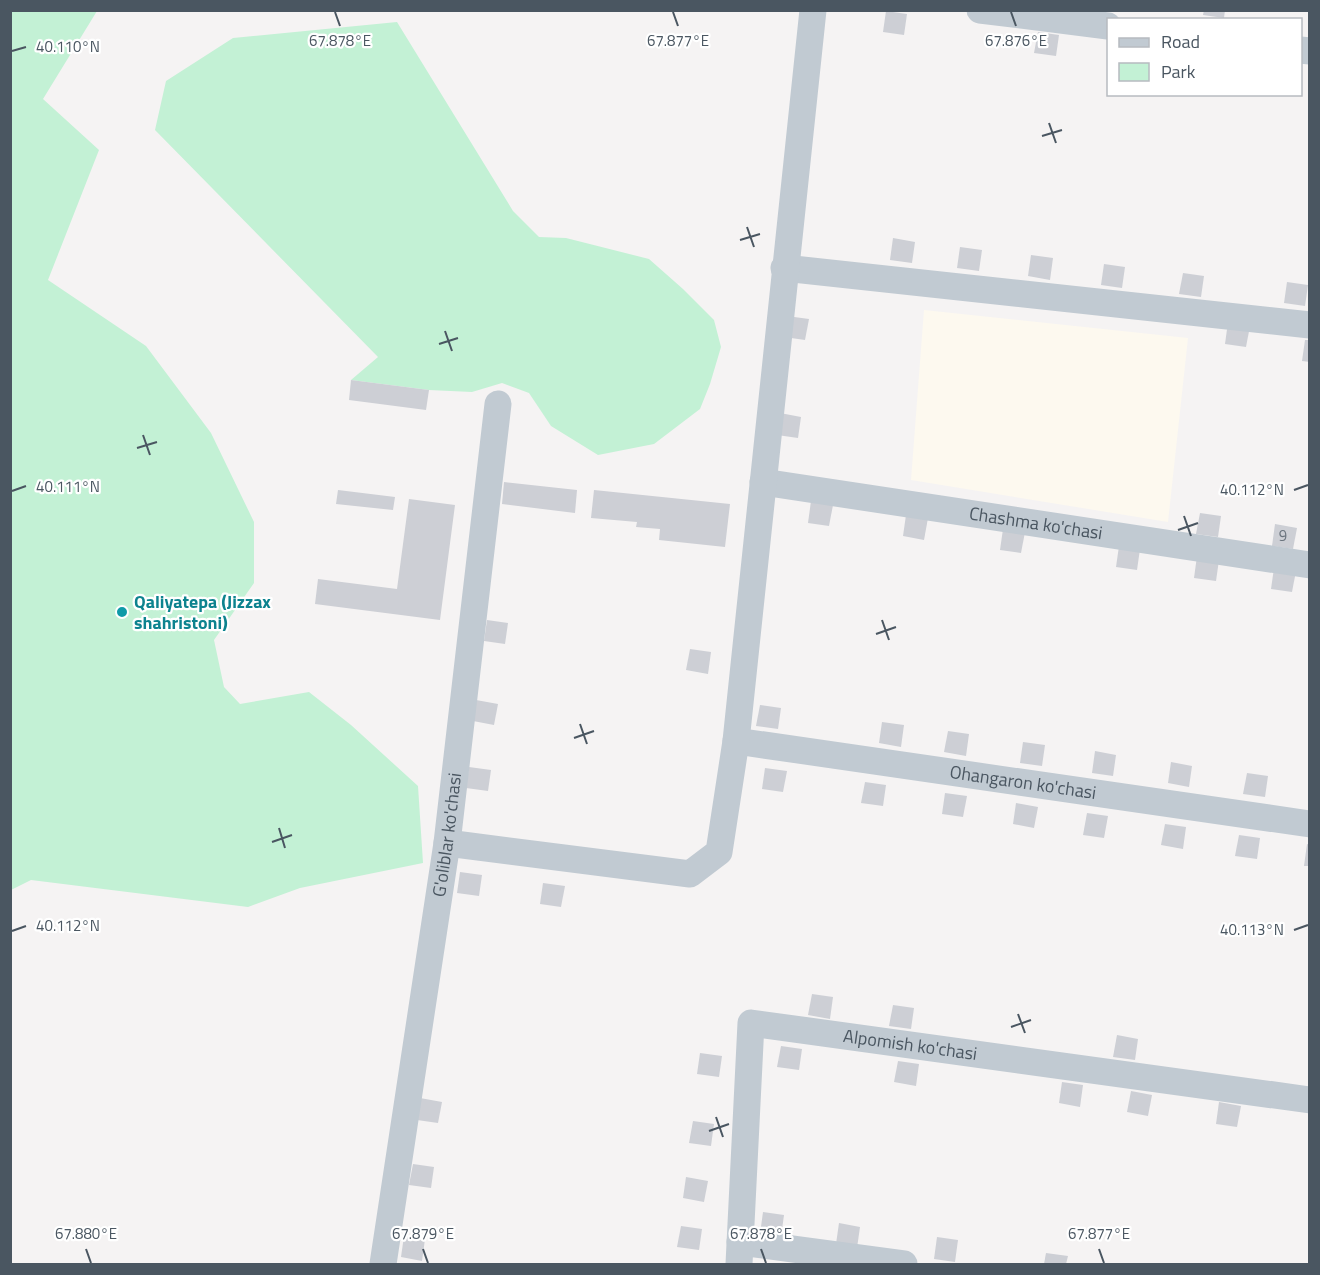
<svg xmlns="http://www.w3.org/2000/svg" width="1320" height="1275" font-family="'Titillium Web',sans-serif">
	<rect width="100%" height="100%" fill="#f5f3f3"/>
	<path fill="#fdf9ef" d="M924,310L1188,338L1168,522L911,480Z"/>
	<g fill="#c3f1d5">
		<path d="M10,11H97L43,99L99,150L48,280L146,346L211,433L254,522V583L214,640L224,687L240,704L309,692L351,725L418,786L423,863L300,888L248,907L31,880L11,890Z"/>
		<path d="M397,22L513,211L539,237L566,238L649,259L683,289L714,320L721,347L710,384L700,409L654,444L598,455L551,426L529,393L502,383L472,392L429,390L351,380L378,357L155,130L166,81L233,38Z"/>
	</g>
	<g fill="#cdcfd5">
		<path d="M1204,10H1225L1224,18L1203,15Z"/>
		<path d="M886,11L907,14L904,35L883,32Z"/>
		<path d="M1038,32L1059,35L1056,56L1034,53Z"/>
		<path d="M893,238L915,242L912,263L890,260Z"/>
		<path d="M960,247L982,250L979,271L957,268Z"/>
		<path d="M1031,255L1053,258L1050,280L1028,276Z"/>
		<path d="M1104,264L1125,267L1122,288L1101,285Z"/>
		<path d="M1183,273L1204,276L1201,297L1179,294Z"/>
		<path d="M1287,282L1308,285L1305,306L1284,303Z"/>
		<path d="M787,316L809,319L805,340L784,337Z"/>
		<path d="M1228,322L1250,326L1246,347L1225,344Z"/>
		<path d="M1305,340H1310V362L1302,361Z"/>
		<path d="M351,380L429,390L426,410L349,400Z"/>
		<path d="M780,413L801,417L798,438L777,435Z"/>
		<path d="M504,482L577,490L575,513L502,504Z"/>
		<path d="M338,490L395,497L393,510L336,504Z"/>
		<path d="M594,490L730,504L725,547L659,540L660,529L636,527L637,522L591,518Z"/>
		<path d="M409,499L455,505L440,620L315,604L318,579L397,589Z"/>
		<path d="M811,501L833,505L829,526L808,523Z"/>
		<path d="M1200,513L1221,516L1218,537L1196,534Z"/>
		<path d="M906,515L928,518L924,540L903,536Z"/>
		<path d="M1275,524L1297,528L1293,549L1272,546Z"/>
		<path d="M1003,529L1025,532L1021,553L1000,550Z"/>
		<path d="M1119,546L1140,549L1137,570L1116,567Z"/>
		<path d="M1197,556L1219,560L1216,581L1194,578Z"/>
		<path d="M1274,568L1296,571L1292,592L1271,589Z"/>
		<path d="M487,620L508,623L505,644L484,641Z"/>
		<path d="M690,649L711,652L708,674L686,670Z"/>
		<path d="M476,700L498,704L494,725L473,721Z"/>
		<path d="M760,705L781,708L778,729L756,726Z"/>
		<path d="M882,722L904,725L901,747L879,743Z"/>
		<path d="M948,731L969,734L966,756L944,752Z"/>
		<path d="M1023,742L1045,745L1042,766L1020,763Z"/>
		<path d="M1095,751L1116,755L1113,776L1092,773Z"/>
		<path d="M1171,762L1192,766L1189,787L1168,783Z"/>
		<path d="M469,767L491,770L488,791L466,788Z"/>
		<path d="M765,768L787,771L783,792L762,789Z"/>
		<path d="M1247,773L1268,776L1265,797L1243,794Z"/>
		<path d="M865,782L886,785L883,806L861,803Z"/>
		<path d="M945,793L967,796L963,817L942,814Z"/>
		<path d="M1016,803L1038,807L1034,828L1013,824Z"/>
		<path d="M1087,813L1108,816L1104,838L1083,835Z"/>
		<path d="M1165,824L1186,827L1183,849L1161,845Z"/>
		<path d="M1239,835L1260,838L1257,859L1235,856Z"/>
		<path d="M1307,844L1310,845V866H1304Z"/>
		<path d="M460,872L482,875L479,896L457,893Z"/>
		<path d="M543,883L565,886L561,907L540,904Z"/>
		<path d="M812,994L833,997L830,1019L808,1015Z"/>
		<path d="M893,1005L914,1008L911,1029L889,1026Z"/>
		<path d="M1117,1035L1138,1039L1135,1060L1113,1057Z"/>
		<path d="M781,1046L802,1049L799,1070L777,1067Z"/>
		<path d="M700,1053L722,1056L719,1077L697,1074Z"/>
		<path d="M898,1061L919,1064L916,1086L894,1082Z"/>
		<path d="M1062,1082L1083,1085L1080,1107L1059,1103Z"/>
		<path d="M1131,1091L1152,1095L1148,1116L1127,1112Z"/>
		<path d="M420,1098L442,1102L438,1123L417,1120Z"/>
		<path d="M1219,1102L1241,1106L1237,1127L1216,1124Z"/>
		<path d="M693,1121L714,1124L711,1146L689,1143Z"/>
		<path d="M413,1164L434,1167L431,1188L409,1185Z"/>
		<path d="M686,1177L708,1181L704,1202L683,1198Z"/>
		<path d="M763,1212L784,1215L781,1237L760,1234Z"/>
		<path d="M839,1223L860,1227L857,1248L836,1244Z"/>
		<path d="M681,1226L702,1229L699,1250L677,1247Z"/>
		<path d="M404,1236L425,1239L422,1261L401,1257Z"/>
		<path d="M937,1237L958,1240L955,1262L934,1259Z"/>
		<path d="M1046,1253L1068,1256L1066,1264H1044Z"/>
	</g>
	<g fill="none" stroke-linecap="round" stroke-linejoin="round">
		<g stroke="#c1cad2" stroke-width="27">
			<path d="M980,10L1108,26"/>
			<path d="M1300,50L1310,51"/>
			<path d="M784,268L1310,325"/>
			<path id="s1" d="M763,482L1310,565"/>
			<path id="s2" d="M736,741L1310,824"/>
			<path d="M447,843L690,874L719,852L736,741L813,10"/>
			<path d="M740,1242L904,1264"/>
			<path id="s3" d="M383,1264L447,843L498,404"/>
			<path id="s4" d="M739,1264L751,1023L1310,1100"/>
		</g>
	</g>
	<path fill="none" stroke="#4a5661" stroke-width="2" d="M335,12L340,26M673,12L678,26M1011,12L1016,26M12,51L26,47M1049,123L1056,143M1042,136L1062,130M747,227L754,247M740,240L760,234M445,331L452,351M439,344L458,338M143,435L150,455M137,448L157,442M1294,490L1308,485M12,491L26,486M1184,516L1191,536M1178,530L1198,523M882,620L889,640M876,634L896,627M580,724L587,744M574,738L594,731M279,828L285,848M272,842L292,835M1294,930L1308,925M12,931L26,926M1018,1014L1025,1033M1011,1027L1031,1020M716,1117L723,1137M709,1131L729,1124M86,1249L91,1263M423,1249L428,1263M761,1249L766,1263M1099,1249L1104,1263"/>
	<circle fill="#0f9aa8" stroke="#fff" stroke-width="2" cx="122" cy="612" r="6"/>
	<g text-anchor="middle" stroke-width="4.5" stroke-linejoin="round" paint-order="stroke">
		<g font-size="15" fill="#6b747e">
			<text x="1283" y="541">9</text>
		</g>
		<g font-size="18" fill="#4a5661" stroke="#fff">
			<text dy="6" stroke="none"><textPath href="#s1" startOffset="276">Chashma ko'chasi</textPath></text>
			<text dy="6" stroke="none"><textPath href="#s2" startOffset="290">Ohangaron ko'chasi</textPath></text>
			<text dy="6" stroke="none"><textPath href="#s3" startOffset="434">G'oliblar ko'chasi</textPath></text>
			<text dy="6" stroke="none"><textPath href="#s4" startOffset="402">Alpomish ko'chasi</textPath></text>
		</g>
		<g font-size="18" font-weight="bold" fill="#0d838f" stroke="#fff" text-anchor="start">
			<text x="134" y="608">Qaliyatepa (Jizzax<tspan x="134" dy="21">shahristoni)</tspan></text>
		</g>
	</g>
	<g font-size="15" text-anchor="middle" fill="#4a5661" stroke="#fff" stroke-width="4.5" stroke-linejoin="round" paint-order="stroke">
		<text x="340" y="46">67.878°E</text>
		<text x="678" y="46">67.877°E</text>
		<text x="1016" y="46">67.876°E</text>
		<text x="68" y="52">40.110°N</text>
		<text x="68" y="492">40.111°N</text>
		<text x="1252" y="495">40.112°N</text>
		<text x="68" y="931">40.112°N</text>
		<text x="1252" y="935">40.113°N</text>
		<text x="86" y="1239">67.880°E</text>
		<text x="423" y="1239">67.879°E</text>
		<text x="761" y="1239">67.878°E</text>
		<text x="1099" y="1239">67.877°E</text>
	</g>
	<rect width="1320" height="1275" fill="none" stroke="#4a5661" stroke-width="24"/>
	<rect x="1107" y="18" width="195" height="78" fill="#ffffff" stroke="#b7bbc0" stroke-width="1.5"/>
	<rect x="1119" y="38" width="30" height="9" fill="#c1cad2" stroke="#b7bbc0" stroke-width="1.5"/>
	<text x="1161" y="48" font-size="18" fill="#4a5661">Road</text>
	<rect x="1119" y="63" width="30" height="18" fill="#c3f1d5" stroke="#b7bbc0" stroke-width="1.5"/>
	<text x="1161" y="78" font-size="18" fill="#4a5661">Park</text>
</svg>
